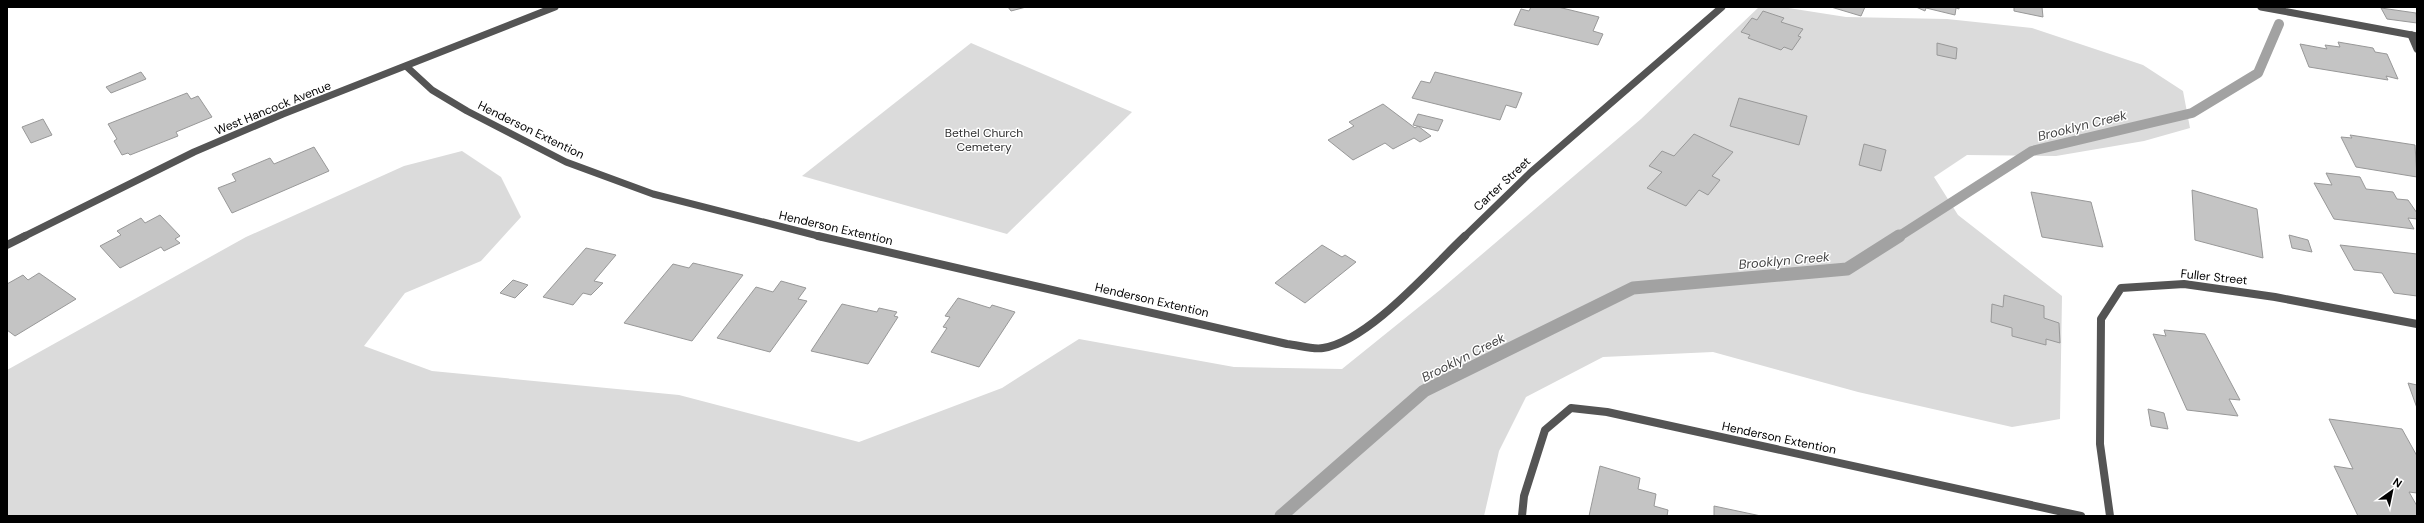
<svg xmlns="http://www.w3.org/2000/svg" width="2424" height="523" font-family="'DM Sans',sans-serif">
	<rect width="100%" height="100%" fill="#fff"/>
	<g fill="#dbdbdb">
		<path d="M1759,7H1782L1846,17L1947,19L2032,28L2143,65L2183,91L2190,128L2144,141L2056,156L1967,155L1934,177L1958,215L2062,296L2060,419L2012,427L1858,392L1713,352L1603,357L1526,397L1499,451L1484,516H7V370L246,237L404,166L462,151L501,177L521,217L481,261L405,293L364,346L432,371L679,395L859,442L1002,388L1079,339L1234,367L1342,369L1440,290L1641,119Z"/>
		<path d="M971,43L1132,112L1007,234L802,176Z"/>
	</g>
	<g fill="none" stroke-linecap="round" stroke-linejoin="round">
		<path stroke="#a2a2a2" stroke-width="10" d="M1898,237L2032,151L2192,113L2258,73L2279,24"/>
		<path stroke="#a2a2a2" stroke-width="13" d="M1281,516L1424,391L1633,288L1847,269L1899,236"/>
	</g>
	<g fill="#c4c4c4" stroke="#989898">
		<path d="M1008,7H1026L1011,11Z"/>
		<path d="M1531,7H1558L1599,17L1593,31L1603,34L1598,45L1514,25L1521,9L1529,11Z"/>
		<path d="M1831,7H1865L1861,16Z"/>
		<path d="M1916,7H1959V9L1956,8L1955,15L1926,8L1925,11Z"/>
		<path d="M2014,7H2042L2043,17L2014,11Z"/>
		<path d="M2381,8L2416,13L2417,23L2387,19Z"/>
		<path d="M1763,11L1784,18L1781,22L1803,29L1798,36L1801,37L1792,50L1784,47L1781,50L1748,38L1750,35L1741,32L1752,18L1757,20Z"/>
		<path d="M2338,42L2373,48L2375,52L2387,54L2398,79L2386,76L2388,80L2309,67L2300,44L2327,49L2325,45L2340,47Z"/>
		<path d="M1937,43L1957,48L1956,59L1937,55Z"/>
		<path d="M141,72L146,79L111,93L106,87Z"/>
		<path d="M1435,72L1522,93L1516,108L1506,105L1500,120L1412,98L1421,81L1430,83Z"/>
		<path d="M187,93L191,99L198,96L212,117L176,132L178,136L130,155L128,153L122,155L114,141L117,139L108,124Z"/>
		<path d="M1739,98L1807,116L1799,145L1730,126Z"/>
		<path d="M1383,104L1415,128L1418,126L1431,136L1420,142L1414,138L1393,149L1385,143L1353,160L1328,140L1354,126L1349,122Z"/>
		<path d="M1418,114L1443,120L1438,131L1413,125Z"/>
		<path d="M43,119L52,135L31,143L22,127Z"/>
		<path d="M1694,134L1733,152L1712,176L1720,180L1708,195L1699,190L1686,206L1647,188L1662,172L1649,166L1662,151L1674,156Z"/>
		<path d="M2350,135L2415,145L2417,177L2356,167L2341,137L2352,138Z"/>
		<path d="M1864,144L1886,150L1881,171L1859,165Z"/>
		<path d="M314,147L329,171L232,213L218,188L236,181L232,174L270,158L274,164Z"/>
		<path d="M2326,173L2360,177L2366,189L2393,192L2397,199L2408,200L2417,213V219L2408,218L2414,229L2334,219L2314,183L2332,185Z"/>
		<path d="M2192,190L2257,209L2263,258L2195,240Z"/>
		<path d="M2031,192L2091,202L2103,247L2042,237Z"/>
		<path d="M160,215L180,236L175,239L180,243L164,251L161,247L120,268L100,246L121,235L117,231L141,218L145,223Z"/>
		<path d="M2289,235L2308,240L2312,252L2292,248Z"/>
		<path d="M1322,245L1342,257L1345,255L1356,262L1305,303L1275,283Z"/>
		<path d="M2340,245L2417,254V296L2394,293L2382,273L2354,270Z"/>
		<path d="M586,248L616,255L594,281L603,283L591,295L583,293L573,305L543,297Z"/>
		<path d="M693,263L743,275L692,341L624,323L673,264L689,268Z"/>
		<path d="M39,273L76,299L15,336L7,330V284L23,275L28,280Z"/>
		<path d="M513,280L528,285L515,298L500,293Z"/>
		<path d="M781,281L806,288L798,299L807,301L770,352L717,338L756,287L773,292Z"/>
		<path d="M2004,295L2044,306V318L2059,323L2060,343L2046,339V345L2012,336V328L1991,322L1992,304L2003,307Z"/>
		<path d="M958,298L990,308L992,305L1015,312L979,367L931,352L947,328L943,327L950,317L945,316Z"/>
		<path d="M842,304L877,312L879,308L897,312L894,316L898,317L868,364L811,351Z"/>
		<path d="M2164,330L2205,334L2240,400L2229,399L2238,416L2187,410L2153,334L2166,336Z"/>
		<path d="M2408,383L2417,385V408Z"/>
		<path d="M2148,409L2164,413L2168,429L2151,426Z"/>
		<path d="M2329,419L2402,429L2417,456V493L2409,492L2417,506V516H2358L2334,466L2353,469Z"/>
		<path d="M1600,466L1640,478L1638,489L1656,494L1654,506L1668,510L1667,516H1589Z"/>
		<path d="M1714,506L1761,516H1714Z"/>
	</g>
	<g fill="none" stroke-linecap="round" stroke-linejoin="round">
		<g stroke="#545454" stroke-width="7">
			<path d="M2261,7L2417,36"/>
			<path d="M2411,35L2417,49"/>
			<path d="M407,67L432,90L467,111L566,162L653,194L822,237"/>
			<path d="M23,237L194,152L283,114L555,7"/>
			<path d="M1464,237L1530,173L1722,7"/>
		</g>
		<g stroke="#545454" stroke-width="8">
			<path d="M818,236L1287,344C1298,345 1313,350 1323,348C1369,341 1431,268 1465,236"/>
			<path d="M7,245L25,236"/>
			<path d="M1522,516L1524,496L1545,430L1571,408L1607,412L2081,516"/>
			<path d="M2110,516L2100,444L2101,319L2121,288L2184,284L2275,297L2417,324"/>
		</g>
	</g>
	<g text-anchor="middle" stroke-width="3" stroke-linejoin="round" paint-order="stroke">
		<g font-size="12" fill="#000" stroke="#fff">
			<text transform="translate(273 108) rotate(-22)" y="4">West Hancock Avenue</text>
			<text transform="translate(531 130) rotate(26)" y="4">Henderson Extention</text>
			<text transform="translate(1502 184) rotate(-43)" y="4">Carter Street</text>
			<text transform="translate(836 228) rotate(13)" y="4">Henderson Extention</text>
			<text transform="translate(2214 277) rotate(6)" y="4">Fuller Street</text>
			<text transform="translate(1152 300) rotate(13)" y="4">Henderson Extention</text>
			<text transform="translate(1779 438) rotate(12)" y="4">Henderson Extention</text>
		</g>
		<g font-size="12" fill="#323232" stroke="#fff">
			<text x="984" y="137">Bethel Church<tspan x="984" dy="14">Cemetery</tspan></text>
		</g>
		<g font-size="13" font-style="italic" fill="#434343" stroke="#fff">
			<text transform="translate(2082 125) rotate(-14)" y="5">Brooklyn Creek</text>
			<text transform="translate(1784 260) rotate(-5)" y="5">Brooklyn Creek</text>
			<text transform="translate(1463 357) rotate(-27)" y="5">Brooklyn Creek</text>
		</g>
	</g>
	<rect width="2424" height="523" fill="none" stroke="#000000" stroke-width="16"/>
	<g transform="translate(2392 491) rotate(33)" stroke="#ffffff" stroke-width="3" paint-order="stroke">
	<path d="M0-3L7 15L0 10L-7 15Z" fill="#000000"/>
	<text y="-6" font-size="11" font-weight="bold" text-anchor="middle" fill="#000000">N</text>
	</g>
</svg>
